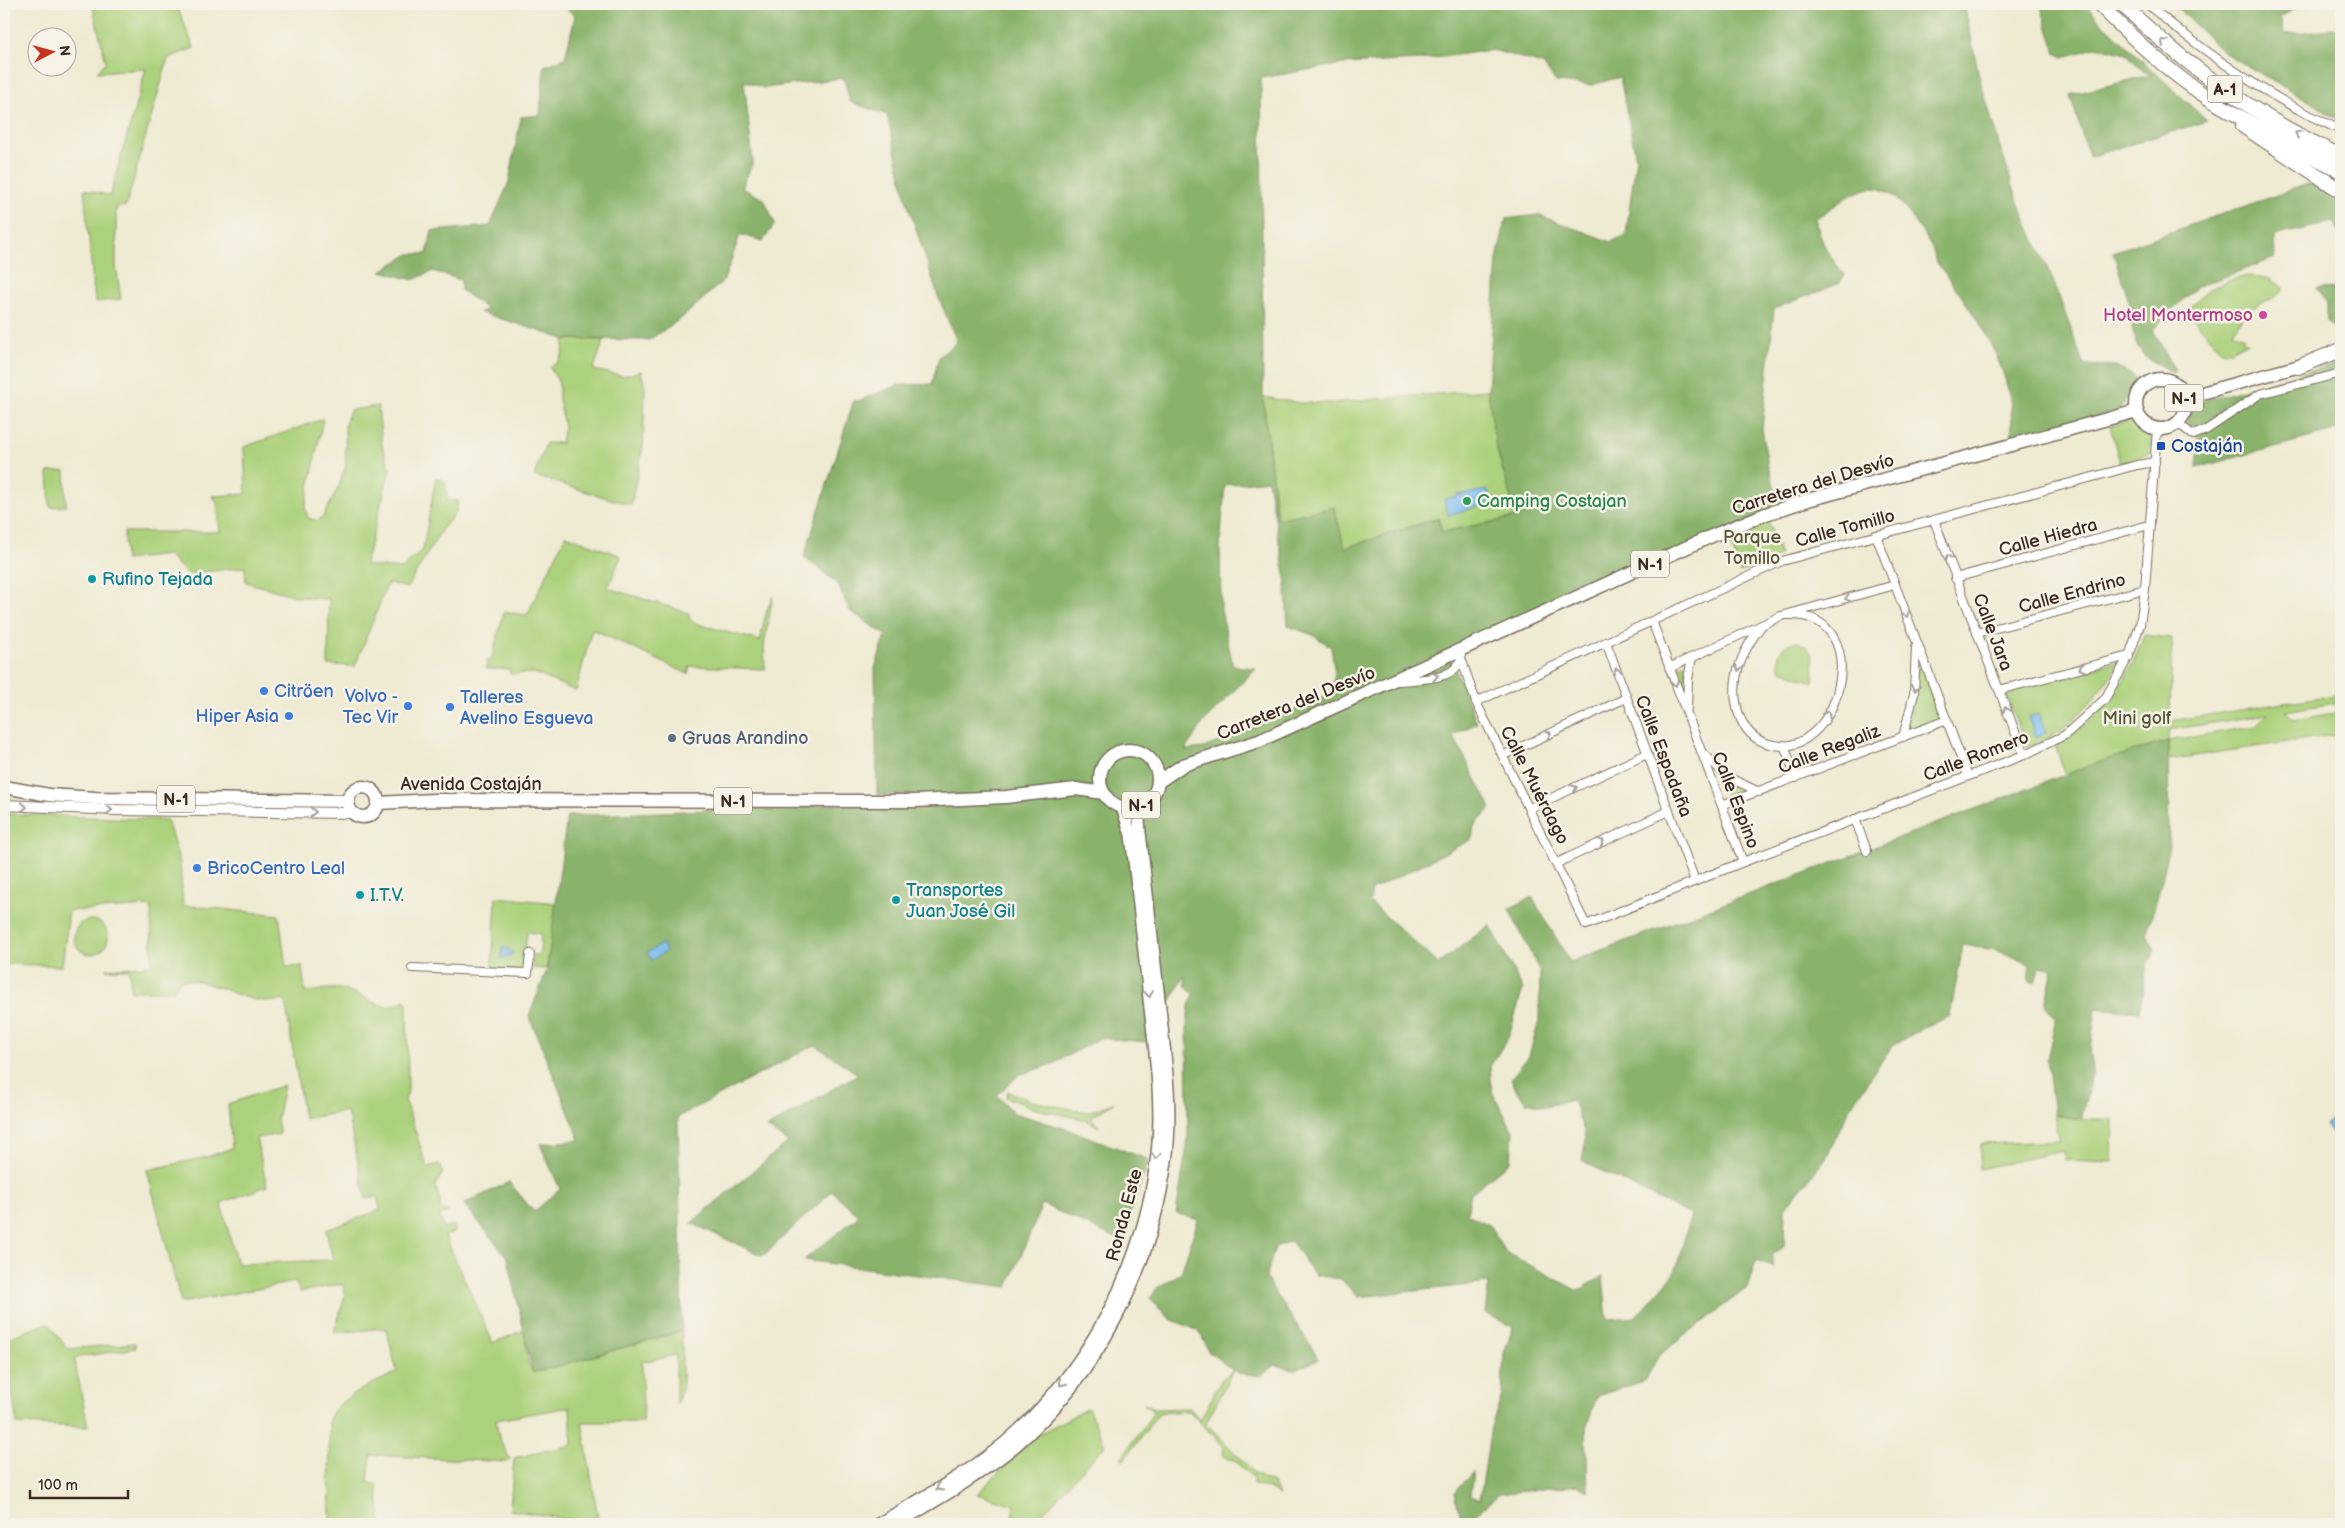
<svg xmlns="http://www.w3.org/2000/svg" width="2345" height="1528" font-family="'Balsamiq Sans',sans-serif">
	<rect width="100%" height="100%" fill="#f7f3e8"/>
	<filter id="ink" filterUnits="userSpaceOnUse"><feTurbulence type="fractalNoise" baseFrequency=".02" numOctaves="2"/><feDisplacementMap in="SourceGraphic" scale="10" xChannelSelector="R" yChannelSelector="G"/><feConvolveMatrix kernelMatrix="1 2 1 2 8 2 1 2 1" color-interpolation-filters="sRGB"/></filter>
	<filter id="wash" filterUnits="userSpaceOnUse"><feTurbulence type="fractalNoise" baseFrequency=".0096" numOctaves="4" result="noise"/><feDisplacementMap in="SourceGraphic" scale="20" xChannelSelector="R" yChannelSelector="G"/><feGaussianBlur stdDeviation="1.12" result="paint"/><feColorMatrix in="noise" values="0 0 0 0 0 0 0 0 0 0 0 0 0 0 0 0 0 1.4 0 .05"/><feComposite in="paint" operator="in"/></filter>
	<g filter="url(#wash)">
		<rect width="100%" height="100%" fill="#efead2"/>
		<g fill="#acd17b" stroke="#747e4c" fill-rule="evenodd">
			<path d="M92,4H176L194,48L168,58L126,206L116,207V266L121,299L95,302L84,189L110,196L146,69L97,72L106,62Z"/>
			<path d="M2250,276L2268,278L2285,289C2272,302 2266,299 2253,308C2244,313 2238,323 2232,332L2244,337L2242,340L2247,342L2231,351H2222L2187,312C2205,289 2221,280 2250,276Z"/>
			<path d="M564,339L604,340L593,370L623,376L641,371L645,388L643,446L631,505L534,476L546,443H561L564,427L559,399V383L550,367C563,361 564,353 564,339Z"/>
			<path d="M1488,390L1496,447L1517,517L1442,532L1438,518L1345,548L1277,520L1263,397L1300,403H1329Z"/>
			<path d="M378,406L382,445L390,469L365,565L402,569L423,549L436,477L445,481L447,500L458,501L456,512L440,532L407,588L388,583L355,666L328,665L329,599L299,597L246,582L245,567L188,574L168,555L125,560L124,532H220L217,503L212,496L246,494L244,447L323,419L305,508L308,518L318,521L324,515L339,486L346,464L345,425L350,410Z"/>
			<path d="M2133,420L2139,422L2152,435L2149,454L2120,463L2110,426Z"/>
			<path d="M65,471L66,506L50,507L48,472Z"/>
			<path d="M1768,520L1780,555L1741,573L1728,536Z"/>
			<path d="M566,535L621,556L608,588L689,613V618L694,623L760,641L767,609L773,596L764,645L765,669L690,666L688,674L592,629L576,691L534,673L510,674L509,669H486L488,660L491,661L504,612L527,615Z"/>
			<path d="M2144,635L2172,638L2170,721L2341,694V702L2286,711L2293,720L2341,712V734L2168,760V741L2066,775L2055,746C2102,717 2126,687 2144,635ZM2268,714L2256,726L2168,741L2169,730Z"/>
			<path d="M1795,642C1815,644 1815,666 1813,682L1781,670C1775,656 1780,645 1795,642Z"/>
			<path d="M2120,661C2104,691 2060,742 2026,747L2005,691Z"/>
			<path d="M1686,663L1685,689L1682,690L1673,672L1674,668Z"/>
			<path d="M1921,664L1924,666L1943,718L1910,731L1908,729L1918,667Z"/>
			<path d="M1716,770L1748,791L1746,794L1728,800Z"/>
			<path d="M4,814L167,820L180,863L183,905L279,915L286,967L302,966L305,992C316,991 329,988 340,989C364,991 381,1018 405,1000L407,1004L408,1091L405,1100L427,1167L439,1164L443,1173L435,1186L440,1199V1208L448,1212L439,1215L444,1228L453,1225L456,1231L445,1236L493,1343L524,1330L528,1362L533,1373L682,1331V1390L676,1404V1355L642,1362L643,1422H582L599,1524L510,1510L514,1458L572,1445L570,1407L496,1420L499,1438L510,1459L507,1462L371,1455L368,1482L377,1485L381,1524H330L329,1420C337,1397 376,1383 397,1372L386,1328L334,1333L345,1295L342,1284L300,1292L295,1282L181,1303L147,1170L207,1157L232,1148L228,1104L284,1085L277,1120L280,1134L256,1138L267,1186L221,1203L237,1264L333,1260L326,1230L380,1210L377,1196L366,1199L347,1111L304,1119L285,1000C244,1008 217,978 181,980L173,991H131L129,969H106L152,965L151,906L69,911L62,966L4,964Z"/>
			<path d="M496,897L558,903L546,969L532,968L533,955H540L541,934L527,932L525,954L526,968L523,971L492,969Z"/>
			<circle cx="91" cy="937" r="17"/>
			<path d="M1008,1091L1031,1101L1087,1112L1114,1103L1091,1117L1099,1127L1086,1120L1036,1109L1006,1097Z"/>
			<path d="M2054,1115L2081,1119H2113L2112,1162L2065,1160L2063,1151L1979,1169L1981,1144L2060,1141Z"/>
			<path d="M48,1323L68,1349L135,1343L136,1348L74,1358L88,1427L17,1424L5,1339Z"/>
			<path d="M1233,1370L1206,1423L1256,1475L1272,1483L1279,1495L1269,1488L1253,1485V1478L1233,1459H1227L1223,1454L1224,1447L1189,1411L1159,1413L1124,1460L1121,1458L1154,1412L1144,1404L1158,1409L1190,1408L1200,1420L1222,1379Z"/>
			<path d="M1088,1408L1105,1445L1033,1524H1010L1015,1505L977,1494L1037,1435Z"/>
		</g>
		<g fill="#89b36b" stroke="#626e44" fill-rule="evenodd">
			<path d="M562,4H1964L1979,76L1999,144L2018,202L2054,283L2084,365L2116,366L2138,379L2120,409L2012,445C2012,429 2012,414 2010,399C2000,346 1966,302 1935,260C1934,245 1922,233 1914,220C1877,167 1860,190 1816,218C1818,238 1831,261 1845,274L1840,283L1774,309L1762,429L1768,467L1782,509L1444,655L1452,661L1477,723L1453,735L1491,808L1474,826L1472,839L1372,890L1370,902L1438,964L1490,925L1523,989L1509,1036L1490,1066L1492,1092L1513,1131L1511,1161L1471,1193L1467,1214L1491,1226L1504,1251L1578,1291L1603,1276L1607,1319L1636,1317L1675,1273L1691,1215L1582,1161L1586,1137L1573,1100L1545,1106L1526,1102L1516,1090L1511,1078L1529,1056L1539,1021L1540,972L1509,909L1532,897L1570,962L2099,762L2168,741L2169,850L2160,888L2146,935L2155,949L2147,965L2139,1012L2096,1008L2090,1049L2093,1070L2081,1119L2054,1115L2047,1059L2056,1018L2045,1005L2053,969L2040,966L2035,982L2028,981L2030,964L1996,950L1963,945L1950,1016L1929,1025L1893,1045L1873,1073L1848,1112L1826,1158L1785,1208L1784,1247L1771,1254L1774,1268L1756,1261L1747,1288L1658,1356L1646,1380L1597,1396L1586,1428L1588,1491L1576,1485L1499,1494L1470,1519L1471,1524H1461L1455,1492L1473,1471L1470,1495L1480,1500L1491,1427L1502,1395L1504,1353L1513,1327L1485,1313L1489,1283L1358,1297L1341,1279L1315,1275L1291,1241L1275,1247L1266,1278L1319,1359L1295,1370L1275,1365L1261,1376L1237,1373L1209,1352L1199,1331L1170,1319L1150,1299L1157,1288L1181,1273L1198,1220L1176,1213L1188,1139L1187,1023L1189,1005L1194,995L1186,987L1185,976L1147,1042L1100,1038L1053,1064L1019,1075L997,1095L1014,1113L1073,1131L1149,1160L1120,1240L1042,1204L1008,1287L804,1260L859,1216L832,1191L763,1256L691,1223L788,1142L767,1128L858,1074L815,1045L678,1117L682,1331L533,1373L508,1258L464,1204L509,1182L534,1212L560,1189L540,1144L580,1140L529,1016L547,970L567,816L990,798L941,793L877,795L875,668L886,635L850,611L837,583L804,557L854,400L858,401L899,385L932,384L939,357L957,342L938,296L907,202L887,115L850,102L844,78L764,88L744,81L753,162L742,188L764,199L775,224L763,241L740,235L724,280L683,317L649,340L564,339L480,312L487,309L461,290V280L433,271L413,280L381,271L409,254H427L432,231L490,226L509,182L521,117L540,115L544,66L565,58L575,16ZM1493,50L1543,64L1556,82L1591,85L1620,77L1636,158L1626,235L1611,242L1538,215L1506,219L1497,259L1488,390L1496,447L1517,517L1442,532L1438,518L1345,548L1334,507L1277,519L1263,397L1261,78L1343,64L1419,60ZM1268,480L1285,574L1288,626L1313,635L1331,647L1335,674L1330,695L1204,748L1185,750L1203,723L1256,668L1233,666L1221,610L1220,547L1225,485Z"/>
			<path d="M2040,4H2086L2102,23L2207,121L2089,157L2070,95L2154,74L2144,72L2127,54L2098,47L2064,57L2056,53Z"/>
			<path d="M2173,4H2305L2280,17L2285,34L2341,28V122L2311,102L2226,54Z"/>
			<path d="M2314,182L2341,199V238L2333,222L2274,236L2275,258L2197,287L2166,315L2153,330L2175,371L2173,373L2145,357L2136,344L2131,323L2130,305L2113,252Z"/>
			<path d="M2341,288V336L2327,321V303L2316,289Z"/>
			<path d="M2341,362V429L2197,468L2199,439L2190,429L2187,421L2191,410L2200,402Z"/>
		</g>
		<g fill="#7dbef2" stroke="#5c7488">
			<path d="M1488,490L1490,503L1448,515L1444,499L1456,497L1458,493V495Z"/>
			<path d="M2039,714L2046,733L2036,737L2028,717Z"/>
			<path d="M662,944L666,951L652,960L647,953Z"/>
			<path d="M503,946L514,953L501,959Z"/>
			<path d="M2336,1116L2341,1119V1128L2332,1134L2325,1124Z"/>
		</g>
	</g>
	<g filter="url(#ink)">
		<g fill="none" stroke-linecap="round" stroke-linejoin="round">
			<defs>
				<g id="minor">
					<path d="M2147,4C2206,54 2269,99 2341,130"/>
					<path d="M2178,423L2193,435L2206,430L2260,394L2341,373"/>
					<path d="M1934,520L2024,755"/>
					<path d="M1876,535L1968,776"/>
					<path d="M1955,578L2149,525"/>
					<path d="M1652,621L1743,862"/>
					<path d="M1762,625C1744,648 1730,677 1737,707C1740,723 1750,738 1766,743C1838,769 1881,610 1786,615"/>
					<path d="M1977,633L2145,589"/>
					<path d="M1606,642L1695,881"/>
					<path d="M1461,658L1476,702L1586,925L1743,862L2024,755L2065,735L2105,699L2129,656L2140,625L2145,589L2157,429"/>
					<path d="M1669,668L1781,616L1895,585"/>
					<path d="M1400,681C1419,679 1457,681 1461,657"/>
					<path d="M1999,690L2129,656"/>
					<path d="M1476,702L1782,561L2137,465L2155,462"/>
					<path d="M1687,708L1688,679L1692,658"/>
					<path d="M1903,737L1914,694L1916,647"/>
					<path d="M1784,745L1796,778"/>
					<path d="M1704,754L1728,777L1759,792"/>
					<path d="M1504,755L1626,698"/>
					<path d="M1722,805L1947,720"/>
					<path d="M1530,808L1647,754"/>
					<path d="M1855,819L1867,851"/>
					<path d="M1557,863L1669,811"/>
					<path d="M412,968L528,973L530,954"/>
				</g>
				<path id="tertiary" d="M4,805L116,810L353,813"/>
				<g id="secondary">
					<path d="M878,1524C922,1498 968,1474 1007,1441C1089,1369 1142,1269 1156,1162C1163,1111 1156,1059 1150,1008C1144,951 1138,893 1131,835L1122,807"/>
					<path d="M896,1524C937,1500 977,1477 1014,1447C1098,1376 1151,1270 1166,1161C1173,1114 1166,1064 1161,1017C1154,955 1147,894 1140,832L1139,819L1145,803"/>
				</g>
				<g id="trunk">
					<circle cx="2161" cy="404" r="25"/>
					<path d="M2184,398L2307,364"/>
					<circle cx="1129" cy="779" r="29"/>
					<path d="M1158,782L1183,765L1259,741L1714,535L1763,515L1808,500L2137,411"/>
					<circle cx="363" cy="802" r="15"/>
					<path d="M4,787L49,795L95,798L348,801"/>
					<path d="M378,803L434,800L915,801L1006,797L1076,789L1104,793"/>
				</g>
				<g id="motorway">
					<path d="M2099,4C2131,37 2167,71 2207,97C2249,124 2296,147 2341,171"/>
					<path d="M2122,4C2186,66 2260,119 2341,156"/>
					<path d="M2243,126L2341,191"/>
					<path d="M2298,367L2341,350"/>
				</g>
			</defs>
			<use href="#minor" stroke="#7a6d5d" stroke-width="10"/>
			<use href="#tertiary" stroke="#7a6d5d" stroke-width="12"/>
			<use href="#secondary" stroke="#7a6d5d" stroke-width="14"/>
			<use href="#trunk" stroke="#7a6d5d" stroke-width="15"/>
			<use href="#motorway" stroke="#7a6d5d" stroke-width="16"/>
			<use href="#minor" stroke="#fff" stroke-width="8"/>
			<use href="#tertiary" stroke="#fff" stroke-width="10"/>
			<use href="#secondary" stroke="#fff" stroke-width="11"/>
			<use href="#trunk" stroke="#fff" stroke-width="12"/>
			<use href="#motorway" stroke="#fff" stroke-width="14"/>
		</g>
		<defs><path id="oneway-chevron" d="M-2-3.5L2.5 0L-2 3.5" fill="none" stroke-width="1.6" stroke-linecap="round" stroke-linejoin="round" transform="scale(1.25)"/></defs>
		<g stroke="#a79f9a">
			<use href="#oneway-chevron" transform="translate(2164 42) rotate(-138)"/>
			<use href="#oneway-chevron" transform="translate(2298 134) rotate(-151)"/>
			<use href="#oneway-chevron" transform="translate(1948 558) rotate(-111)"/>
			<use href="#oneway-chevron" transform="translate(1848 598) rotate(165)"/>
			<use href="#oneway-chevron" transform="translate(1906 614) rotate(69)"/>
			<use href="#oneway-chevron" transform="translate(1739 668) rotate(107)"/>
			<use href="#oneway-chevron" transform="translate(2082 668) rotate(165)"/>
			<use href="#oneway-chevron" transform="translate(1617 671) rotate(-109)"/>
			<use href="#oneway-chevron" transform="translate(1435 676) rotate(-13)"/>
			<use href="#oneway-chevron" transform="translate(1675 683) rotate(70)"/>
			<use href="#oneway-chevron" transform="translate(1915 688) rotate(98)"/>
			<use href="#oneway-chevron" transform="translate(2006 710) rotate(-111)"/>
			<use href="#oneway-chevron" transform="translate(1827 714) rotate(-60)"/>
			<use href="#oneway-chevron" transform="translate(1548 734) rotate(-25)"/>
			<use href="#oneway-chevron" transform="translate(1574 788) rotate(-25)"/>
			<use href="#oneway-chevron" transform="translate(24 807) rotate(3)"/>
			<use href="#oneway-chevron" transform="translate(109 810) rotate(2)"/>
			<use href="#oneway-chevron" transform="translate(313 812) rotate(1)"/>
			<use href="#oneway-chevron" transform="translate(1601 842) rotate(-25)"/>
			<use href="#oneway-chevron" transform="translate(1149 994) rotate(84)"/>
			<use href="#oneway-chevron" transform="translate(1156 1156) rotate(94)"/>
			<use href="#oneway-chevron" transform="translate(1062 1383) rotate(128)"/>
			<use href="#oneway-chevron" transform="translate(939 1488) rotate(149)"/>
		</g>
	</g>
	<circle fill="#d1479c" stroke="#f7f3e8" stroke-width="2" cx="2263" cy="315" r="5"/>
	<rect fill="#1a4fb4" stroke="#f7f3e8" stroke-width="2" x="2156" y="441" width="10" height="10" rx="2.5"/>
	<circle fill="#2e9e5b" stroke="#f7f3e8" stroke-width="2" cx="1467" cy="501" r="5"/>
	<g fill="#0f9aa8" stroke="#f7f3e8" stroke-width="2">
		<circle cx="92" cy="579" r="5"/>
		<circle cx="360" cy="895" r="5"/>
		<circle cx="896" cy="900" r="5"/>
	</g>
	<g fill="#3f7fe0" stroke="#f7f3e8" stroke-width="2">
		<circle cx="264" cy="691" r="5"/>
		<circle cx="408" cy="706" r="5"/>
		<circle cx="450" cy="707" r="5"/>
		<circle cx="289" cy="716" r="5"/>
		<circle cx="197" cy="868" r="5"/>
	</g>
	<circle fill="#5c6f8a" stroke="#f7f3e8" stroke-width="2" cx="672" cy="738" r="5"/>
	<g text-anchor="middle" stroke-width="5" stroke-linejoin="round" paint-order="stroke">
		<g fill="#f7f3e8" stroke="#73665b" stroke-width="1">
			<rect x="2207.5" y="75.5" width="35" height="27" rx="4"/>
			<rect x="2165" y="384.5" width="38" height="27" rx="4"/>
			<rect x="1631" y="550.5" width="38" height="27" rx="4"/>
			<rect x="157" y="785.5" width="38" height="27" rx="4"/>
			<rect x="714" y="787.5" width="38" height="27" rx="4"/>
			<rect x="1122" y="791.5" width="38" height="27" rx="4"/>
		</g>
		<g font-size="16" font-weight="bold" fill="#3b2a1e">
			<text x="2225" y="95">A-1</text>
			<text x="2184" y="404">N-1</text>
			<text x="1650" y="570">N-1</text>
			<text x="176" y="805">N-1</text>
			<text x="733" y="807">N-1</text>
			<text x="1141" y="811">N-1</text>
		</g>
		<g font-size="18" fill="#b23c85" stroke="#f7f3e8" text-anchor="end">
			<text x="2253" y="321">Hotel Montermoso</text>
		</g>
		<g font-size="18" fill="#164399" stroke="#f7f3e8" text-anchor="start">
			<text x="2171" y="452">Costaján</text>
		</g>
		<g font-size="18" fill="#3b2a1e" stroke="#f7f3e8">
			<text transform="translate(1813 484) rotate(-17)" y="6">Carretera del Desvío</text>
			<text transform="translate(1845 528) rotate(-15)" y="6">Calle Tomillo</text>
			<text transform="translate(2048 537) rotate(-15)" y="6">Calle Hiedra</text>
			<text transform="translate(2072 593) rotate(-15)" y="6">Calle Endrino</text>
			<text transform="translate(1993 632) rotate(69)" y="6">Calle Jara</text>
			<text transform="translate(1296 703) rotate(-22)" y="6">Carretera del Desvío</text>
			<text transform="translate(1829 749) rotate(-21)" y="6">Calle Regaliz</text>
			<text transform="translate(1664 756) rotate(69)" y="6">Calle Espadaña</text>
			<text transform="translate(1976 756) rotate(-21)" y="6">Calle Romero</text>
			<text x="471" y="790">Avenida Costaján</text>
			<text transform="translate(1535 785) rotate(63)" y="6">Calle Muérdago</text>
			<text transform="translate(1736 800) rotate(69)" y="6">Calle Espino</text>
			<text transform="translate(1124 1215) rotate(-75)" y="6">Ronda Este</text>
		</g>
		<g font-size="18" fill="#27864d" stroke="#f7f3e8" text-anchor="start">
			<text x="1477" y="507">Camping Costajan</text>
		</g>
		<g font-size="18" fill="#575435" stroke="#f7f3e8">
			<text x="1752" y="543">Parque<tspan x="1752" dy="21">Tomillo</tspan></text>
			<text x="2137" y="724">Mini golf</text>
		</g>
		<g font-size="18" fill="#0d838f" stroke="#f7f3e8" text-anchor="start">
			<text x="102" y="585">Rufino Tejada</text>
			<text x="906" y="896">Transportes<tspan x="906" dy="21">Juan José Gil</tspan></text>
			<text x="370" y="901">I.T.V.</text>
		</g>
		<g font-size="18" fill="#366cbe" stroke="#f7f3e8" text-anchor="start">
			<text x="274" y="697">Citröen</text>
			<text x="398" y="702" text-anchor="end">Volvo -<tspan x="398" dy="21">Tec Vir</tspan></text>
			<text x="460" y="703">Talleres<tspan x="460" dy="21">Avelino Esgueva</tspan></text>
			<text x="279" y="722" text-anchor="end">Hiper Asia</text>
			<text x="207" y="874">BricoCentro Leal</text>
		</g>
		<g font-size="18" fill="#4e5e75" stroke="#f7f3e8" text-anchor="start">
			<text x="682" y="744">Gruas Arandino</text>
		</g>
	</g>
	<rect width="2345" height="1528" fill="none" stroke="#f7f3e8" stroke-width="20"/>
	<g transform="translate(52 52) rotate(84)"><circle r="24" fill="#f7f3e8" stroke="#aca397"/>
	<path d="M0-4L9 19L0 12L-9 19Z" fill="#c8321e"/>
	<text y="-8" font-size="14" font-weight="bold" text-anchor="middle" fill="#3b2a1e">N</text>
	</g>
	<path d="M30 1490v8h98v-8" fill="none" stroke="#3b2a1e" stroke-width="2.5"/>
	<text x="38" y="1490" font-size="15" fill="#3b2a1e" stroke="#f7f3e8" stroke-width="4" paint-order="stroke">100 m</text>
</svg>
